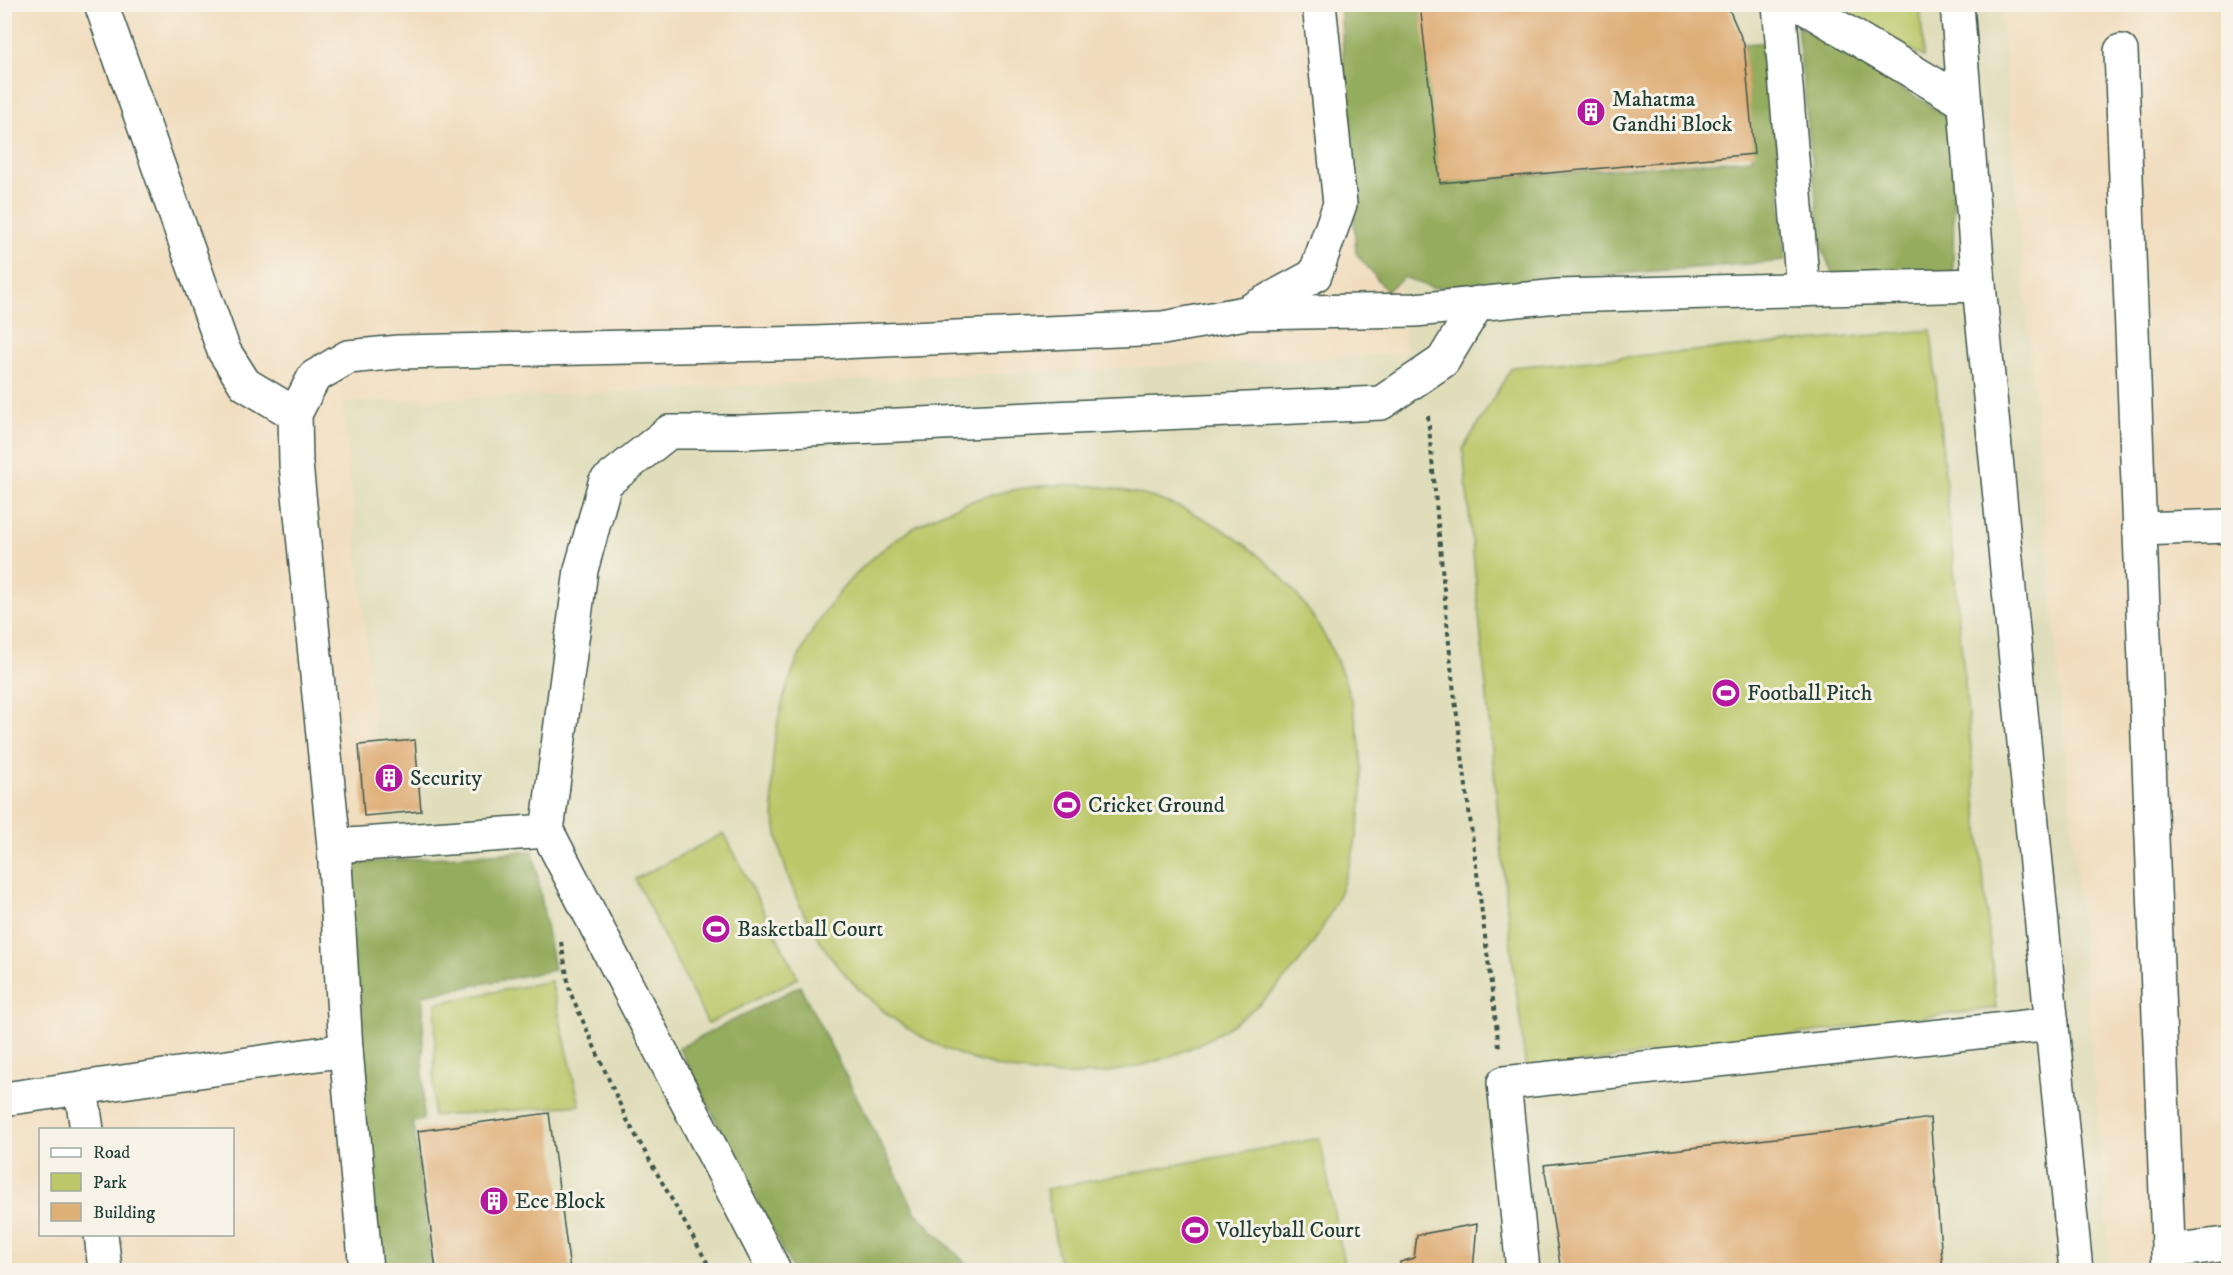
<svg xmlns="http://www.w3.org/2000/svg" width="2233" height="1275" font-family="'IM FELL DW Pica',serif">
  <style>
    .built { fill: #e0ddbb }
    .green { fill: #bbc769; stroke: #6d824e; stroke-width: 1.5 }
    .forest { fill: #94ac5d; stroke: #5a7448; stroke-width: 1.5 }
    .building { fill: #dfaf78 }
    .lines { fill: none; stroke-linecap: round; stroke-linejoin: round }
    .minor-casing { stroke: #3e5549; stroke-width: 36 }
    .path { stroke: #3e5549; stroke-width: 4; stroke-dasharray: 4.5 4.5; stroke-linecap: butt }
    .minor { stroke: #fff; stroke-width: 33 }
    .labels { text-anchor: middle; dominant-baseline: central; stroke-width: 6; stroke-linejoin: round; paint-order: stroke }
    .poi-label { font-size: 22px; fill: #1f3d34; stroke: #f7f3e8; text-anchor: start }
  </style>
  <rect width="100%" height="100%" fill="#f7f3e8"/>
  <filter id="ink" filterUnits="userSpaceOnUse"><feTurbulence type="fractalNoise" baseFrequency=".0167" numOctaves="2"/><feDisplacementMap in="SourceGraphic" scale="12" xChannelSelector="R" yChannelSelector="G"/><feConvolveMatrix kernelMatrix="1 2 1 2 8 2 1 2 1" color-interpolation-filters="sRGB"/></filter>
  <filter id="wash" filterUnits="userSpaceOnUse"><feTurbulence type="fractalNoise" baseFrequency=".008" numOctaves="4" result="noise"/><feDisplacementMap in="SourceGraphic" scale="24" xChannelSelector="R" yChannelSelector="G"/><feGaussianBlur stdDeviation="1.35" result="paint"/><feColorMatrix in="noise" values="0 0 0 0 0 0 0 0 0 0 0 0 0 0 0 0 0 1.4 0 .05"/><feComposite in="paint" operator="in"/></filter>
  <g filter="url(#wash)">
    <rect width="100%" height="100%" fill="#f1ddbe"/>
    <polygon class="built" points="1370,5 2000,5 2111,1270 427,1270 343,403 709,388 1407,354"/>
    <g class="green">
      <polygon points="1839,5 1920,5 1924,57 1846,14"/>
      <polygon points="1931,330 1996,1008 1526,1070 1510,938 1463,449 1512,367"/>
      <circle cx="1067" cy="780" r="295"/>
      <polygon points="724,833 798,978 708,1024 635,879"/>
      <polygon points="551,981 580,1105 433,1116 436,1003"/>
      <polygon points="1320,1138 1345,1270 1061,1270 1046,1189"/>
    </g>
    <g class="forest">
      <polygon points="1340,5 1422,5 1441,182 1752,159 1744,44 1770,42 1785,261 1432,288 1404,277 1387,291 1356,253"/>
      <polygon points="1797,26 1954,120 1953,275 1833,275 1821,245"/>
      <polygon points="533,851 554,970 423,995 423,1120 413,1122 432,1270 379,1270 342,864"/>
      <polygon points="800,986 916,1213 972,1270 793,1270 679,1048"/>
    </g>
    <g id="blocks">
      <g class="building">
        <polygon points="1420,4 1729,4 1729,9 1744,44 1754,154 1440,183"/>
        <polygon points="415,740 421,811 364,816 359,745"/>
        <polygon points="549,1113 570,1270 436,1270 418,1131"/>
        <polygon points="1930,1118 1943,1270 1561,1270 1544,1165 1863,1128"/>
        <polygon points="1477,1224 1473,1270 1400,1270 1400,1262 1414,1258 1417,1235"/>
      </g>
    </g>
  </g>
  <g filter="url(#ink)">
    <use href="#blocks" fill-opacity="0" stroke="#3e5549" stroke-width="1.5"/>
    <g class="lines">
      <g class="minor-casing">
        <g id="minor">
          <polyline points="101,4 224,351 245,384 295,414"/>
          <polyline points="1779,4 1803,290"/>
          <polyline points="1799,4 1964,102"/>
          <polyline points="1957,4 1979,285 2076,1270"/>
          <polyline points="2121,51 2169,1270"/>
          <polyline points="1249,311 1315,275 1340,204 1319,4"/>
          <polyline points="2139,529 2228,526"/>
          <polyline points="334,846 547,831"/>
          <polyline points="81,1088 87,1130"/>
          <polyline points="4,1099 346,1050"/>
          <polyline points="101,1234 105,1270"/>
          <polyline points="2168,1251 2228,1244"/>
          <polyline points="366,1270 346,1050 334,846 296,464 295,414 314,377 348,357 399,352 815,343 1163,328 1245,313 1415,310 1558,296 1979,285"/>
          <polyline points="774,1270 547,831 581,570 605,483 669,432 743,432 1381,403 1443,361 1478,303"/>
          <polyline points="1523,1270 1504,1083 2052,1024"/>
        </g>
      </g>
      <g class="path">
        <polyline points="1428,416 1452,676 1499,1047"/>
        <polyline points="561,942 570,992 626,1118 709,1266 708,1270"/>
      </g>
      <use href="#minor" class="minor"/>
    </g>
  </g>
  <defs>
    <g id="building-disc" transform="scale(1.5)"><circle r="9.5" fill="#b5179e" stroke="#f7f3e8"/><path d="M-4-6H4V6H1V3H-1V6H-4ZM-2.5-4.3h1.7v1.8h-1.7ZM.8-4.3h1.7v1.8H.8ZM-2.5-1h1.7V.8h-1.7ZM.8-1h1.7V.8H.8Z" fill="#fff"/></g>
    <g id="stadium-disc" transform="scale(1.5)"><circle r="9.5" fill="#b5179e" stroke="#f7f3e8"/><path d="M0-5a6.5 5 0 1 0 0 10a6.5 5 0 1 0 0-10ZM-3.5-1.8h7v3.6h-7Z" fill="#fff"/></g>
  </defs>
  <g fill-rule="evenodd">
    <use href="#building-disc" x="1591" y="112"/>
    <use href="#stadium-disc" x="1726" y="693"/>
    <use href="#building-disc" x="389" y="778"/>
    <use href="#stadium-disc" x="1067" y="805"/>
    <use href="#stadium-disc" x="716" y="929"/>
    <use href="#building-disc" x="494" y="1201"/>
    <use href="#stadium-disc" x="1195" y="1230"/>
  </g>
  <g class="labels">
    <g class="poi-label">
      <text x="1612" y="99">Mahatma<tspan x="1612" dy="25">Gandhi Block</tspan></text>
      <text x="1747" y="693">Football Pitch</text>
      <text x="410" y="778">Security</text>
      <text x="1088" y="805">Cricket Ground</text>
      <text x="737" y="929">Basketball Court</text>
      <text x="515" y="1201">Ece Block</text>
      <text x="1216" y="1230">Volleyball Court</text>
    </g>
  </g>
  <rect width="2233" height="1275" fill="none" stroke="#f7f3e8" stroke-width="24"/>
  <rect x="39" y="1128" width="195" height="108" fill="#f7f3e8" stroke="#a1aaa0" stroke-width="1.5"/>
  <rect x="51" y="1148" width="30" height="9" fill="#ffffff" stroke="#a1aaa0" stroke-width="1.5"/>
  <text x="93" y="1158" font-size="18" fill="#1f3d34">Road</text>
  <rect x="51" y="1173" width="30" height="18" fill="#bbc769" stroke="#a1aaa0" stroke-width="1.5"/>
  <text x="93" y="1188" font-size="18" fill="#1f3d34">Park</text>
  <rect x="51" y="1203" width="30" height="18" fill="#dfaf78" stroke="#a1aaa0" stroke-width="1.5"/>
  <text x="93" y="1218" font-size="18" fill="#1f3d34">Building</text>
</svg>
